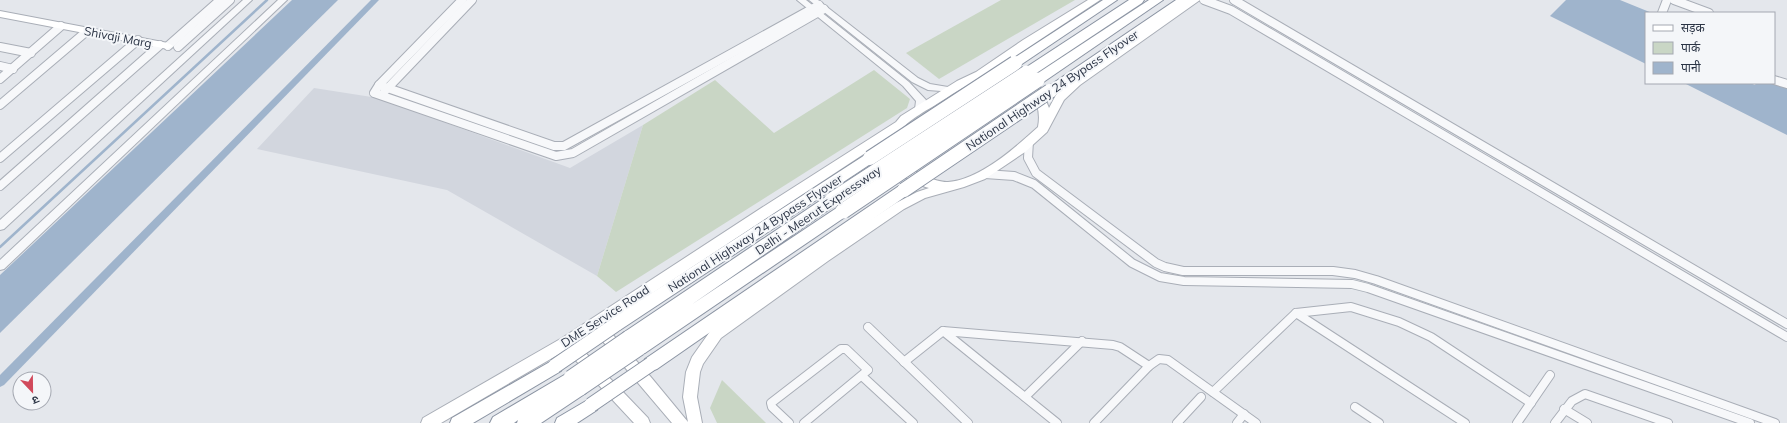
<svg xmlns="http://www.w3.org/2000/svg" width="1787" height="423" font-family="Mulish,'Noto Sans Devanagari',sans-serif">
  <style>
    .built { fill: #d2d6de }
    .green { fill: #c9d6c5 }
    .water { fill: #9fb4cc }
    .lines { fill: none; stroke-linecap: round; stroke-linejoin: round }
    .stream { stroke: #9fb4cc; stroke-width: 2.5 }
    .canal { fill: #9fb4cc; fill-rule: evenodd }
    .minor-casing { stroke: #a9aeb7; stroke-width: 10 }
    .tertiary-casing { stroke: #a9aeb7; stroke-width: 2 }
    .secondary-casing { stroke: #a9aeb7; stroke-width: 2 }
    .trunk-casing { stroke: #8b94a3; stroke-width: 2 }
    .motorway-casing { stroke: #8b94a3; stroke-width: 2 }
    .minor { stroke: #f7f8fa; stroke-width: 8 }
    .tertiary { fill: #f7f8fa; fill-rule: evenodd }
    .secondary { fill: #fff; fill-rule: evenodd }
    .trunk { fill: #fff; fill-rule: evenodd }
    .motorway { fill: #fff; fill-rule: evenodd }
    .trunk-bridge-casing { stroke: #8b94a3; stroke-width: 16; stroke-linecap: butt }
    .motorway-bridge-casing { stroke: #8b94a3; stroke-width: 17; stroke-linecap: butt }
    .trunk-bridge { stroke: #fff; stroke-width: 14 }
    .motorway-bridge { stroke: #fff; stroke-width: 15 }
    .labels { text-anchor: middle; dominant-baseline: central; stroke-width: 4; stroke-linejoin: round; paint-order: stroke }
    .street-label { font-size: 12px; fill: #2b3445; stroke: #f4f6f9 }
  </style>
  <rect width="100%" height="100%" fill="#e4e7ec"/>
  <polygon class="built" points="314,88 378,98 570,168 643,125 597,276 447,190 257,149"/>
  <g class="green">
    <polygon points="1001,0 1075,0 939,79 906,53"/>
    <polygon points="874,70 910,99 907,108 616,292 597,276 643,125 715,80 774,133"/>
    <polygon points="722,380 766,423 717,423 710,408"/>
  </g>
  <g class="water">
    <polygon points="292,0 338,0 0,333 0,275"/>
    <polygon points="1566,0 1620,0 1652,13 1646,13 1646,64 1550,16"/>
    <polygon points="1684,83 1750,83 1755,85 1756,83 1787,85 1787,135"/>
  </g>
  <g class="lines">
    <polyline class="stream" points="0,247 267,0"/>
    <polygon class="canal" points="371,0 379,0 4,385 0,387 0,375"/>
    <g class="minor-casing">
      <g id="minor">
        <polyline points="462,0 379,85 374,93 556,156 573,153 824,9"/>
        <polyline points="1204,0 1231,10 1787,337"/>
        <polyline points="1234,0 1787,324"/>
        <polyline points="1674,0 1709,13"/>
        <polyline points="1662,13 1667,0"/>
        <polyline points="168,46 220,0"/>
        <polyline points="0,47 31,53"/>
        <polyline points="178,47 230,0"/>
        <polyline points="0,66 13,69"/>
        <polyline points="0,79 61,26"/>
        <polyline points="1774,80 1787,84"/>
        <polyline points="379,85 554,146 564,146 819,5"/>
        <polyline points="384,92 472,0"/>
        <polyline points="0,105 87,31"/>
        <polyline points="1029,141 1028,158 1036,173 1156,263 1165,267 1183,271 1333,271 1355,274 1376,280 1775,423"/>
        <polyline points="0,158 138,40"/>
        <polyline points="985,174 1014,176 1034,184 1132,263 1160,277 1184,281 1352,284 1368,288 1750,423"/>
        <polyline points="0,186 160,45"/>
        <polyline points="1296,313 1465,423"/>
        <polyline points="868,327 968,423"/>
        <polyline points="943,331 1057,423"/>
        <polyline points="904,362 943,331 1113,345 1120,347 1149,366"/>
        <polyline points="862,376 913,423"/>
        <polyline points="1213,392 1296,313 1351,307 1399,322 1431,337 1531,403"/>
        <polyline points="1025,397 1082,341"/>
        <polyline points="1355,407 1379,423"/>
        <polyline points="1564,409 1587,423"/>
        <polyline points="789,423 772,407 771,403 841,349 846,349 868,370 804,423"/>
        <polyline points="1094,423 1149,366 1159,359 1168,360 1256,423"/>
        <polyline points="1177,423 1201,397"/>
        <polyline points="1237,423 1244,414"/>
        <polyline points="1517,423 1550,375"/>
        <polyline points="1555,423 1572,401 1585,394 1668,423"/>
      </g>
    </g>
    <g class="tertiary-casing">
      <g id="tertiary">
        <polygon points="243,0 252,0 4,229 0,230 0,220"/>
        <polygon points="278,0 287,0 4,269 0,270 0,260"/>
        <polygon points="797,0 806,0 909,82 926,100 923,111 917,111 915,109 916,101 903,86"/>
        <polygon points="809,0 818,0 918,78 930,84 954,88 955,90 954,92 928,90 912,82"/>
      </g>
    </g>
    <g class="secondary-casing">
      <g id="secondary">
        <path d="M1088 0H1100L994 70C1019 73 1040 83 1049 108L1056 95 1072 79 1188 0H1200L1080 85 1064 100 1047 132 1025 152 985 179 964 187 925 198 904 209 828 261 721 338 703 364 700 372 697 397 702 423H672L594 331 576 343 648 418 650 423H634L566 350 441 423H421L423 418 562 338 766 205 896 122 901 116 957 81 976 72 1023 40ZM991 77C1020 80 1044 95 1038 127 1015 148 979 180 948 182 938 183 910 171 904 164 898 158 894 144 897 136 903 122 928 110 940 102 956 92 972 80 991 77ZM885 140C884 148 888 163 895 170 900 176 921 186 929 188L917 192 896 203 820 253 711 330 692 357 686 372 683 397 688 422 650 376 604 325Z"/>
        <polygon points="0,11 168,43 173,46 168,49 0,17"/>
      </g>
    </g>
    <g class="trunk-casing">
      <g id="trunk">
        <polygon points="1103,0 1117,0 1019,66 1011,66 1009,63 1011,60"/>
        <polygon points="1176,0 1190,0 1054,94 1050,95 1046,94 1044,91 1046,88"/>
        <polygon points="870,153 875,155 877,158 875,161 620,330 615,331 610,330 607,325 610,320 865,155"/>
        <polygon points="904,185 909,186 911,190 909,194 657,369 651,371 645,369 643,364 645,359 899,186"/>
        <polygon points="555,359 561,361 563,366 561,371 473,423 450,423 452,418"/>
        <polygon points="591,398 597,400 599,405 597,410 577,423 555,423 557,418"/>
      </g>
    </g>
    <g class="motorway-casing">
      <g id="motorway">
        <polygon points="1129,0 1144,0 1142,3 1032,76 1027,77 1022,76 1020,73 1022,70"/>
        <polygon points="1149,0 1163,0 1042,83 1037,85 1032,83 1030,80 1032,77"/>
        <polygon points="832,194 837,196 839,200 837,204 691,305 838,207 843,205 848,207 850,211 848,215 645,353 639,355 633,353 631,348 633,344 629,345 623,343 621,338 623,333 827,196"/>
        <polygon points="571,371 577,373 580,378 578,381 586,383 589,388 586,393 541,423 517,423 518,420 514,423 490,423 493,417"/>
      </g>
    </g>
    <use href="#minor" class="minor"/>
    <use href="#tertiary" class="tertiary"/>
    <use href="#secondary" class="secondary"/>
    <use href="#trunk" class="trunk"/>
    <use href="#motorway" class="motorway"/>
    <g class="trunk-bridge-casing">
      <g id="trunk-bridge">
        <polyline points="870,158 1015,63"/>
        <polyline points="904,190 1050,91"/>
        <polyline points="555,366 615,325"/>
        <polyline points="591,405 651,364"/>
      </g>
    </g>
    <g class="motorway-bridge-casing">
      <g id="motorway-bridge">
        <polyline points="832,200 1027,73"/>
        <polyline points="843,211 1037,80"/>
        <polyline points="571,378 629,338"/>
        <polyline points="580,388 639,348"/>
      </g>
    </g>
    <use href="#trunk-bridge" class="trunk-bridge"/>
    <use href="#motorway-bridge" class="motorway-bridge"/>
  </g>
  <g class="labels">
    <g class="street-label">
      <text transform="translate(118 37) rotate(11)">Shivaji Marg</text>
      <text transform="translate(1052 90) rotate(-34)">National Highway 24 Bypass Flyover</text>
      <text transform="translate(818 210) rotate(-34)">Delhi - Meerut Expressway</text>
      <text transform="translate(755 233) rotate(-33)">National Highway 24 Bypass Flyover</text>
      <text transform="translate(605 316) rotate(-33)">DME Service Road</text>
    </g>
  </g>
  <rect x="1645" y="12" width="130" height="72" fill="#f4f6f9" stroke="#a4a8b1"/>
  <rect x="1653" y="25" width="20" height="6" fill="#ffffff" stroke="#a4a8b1"/>
  <text x="1681" y="32" font-size="12" fill="#2b3445">सड़क</text>
  <rect x="1653" y="42" width="20" height="12" fill="#c9d6c5" stroke="#a4a8b1"/>
  <text x="1681" y="52" font-size="12" fill="#2b3445">पार्क</text>
  <rect x="1653" y="62" width="20" height="12" fill="#9fb4cc" stroke="#a4a8b1"/>
  <text x="1681" y="72" font-size="12" fill="#2b3445">पानी</text>
  <g transform="translate(32 391) rotate(158)"><circle r="19" fill="#f4f6f9" stroke="#a4a8b1"/>
  <path d="M0-3L7 15L0 10L-7 15Z" fill="#d1495b"/>
  <text y="-6" font-size="11" font-weight="bold" text-anchor="middle" fill="#2b3445">उ</text>
  </g>
</svg>
